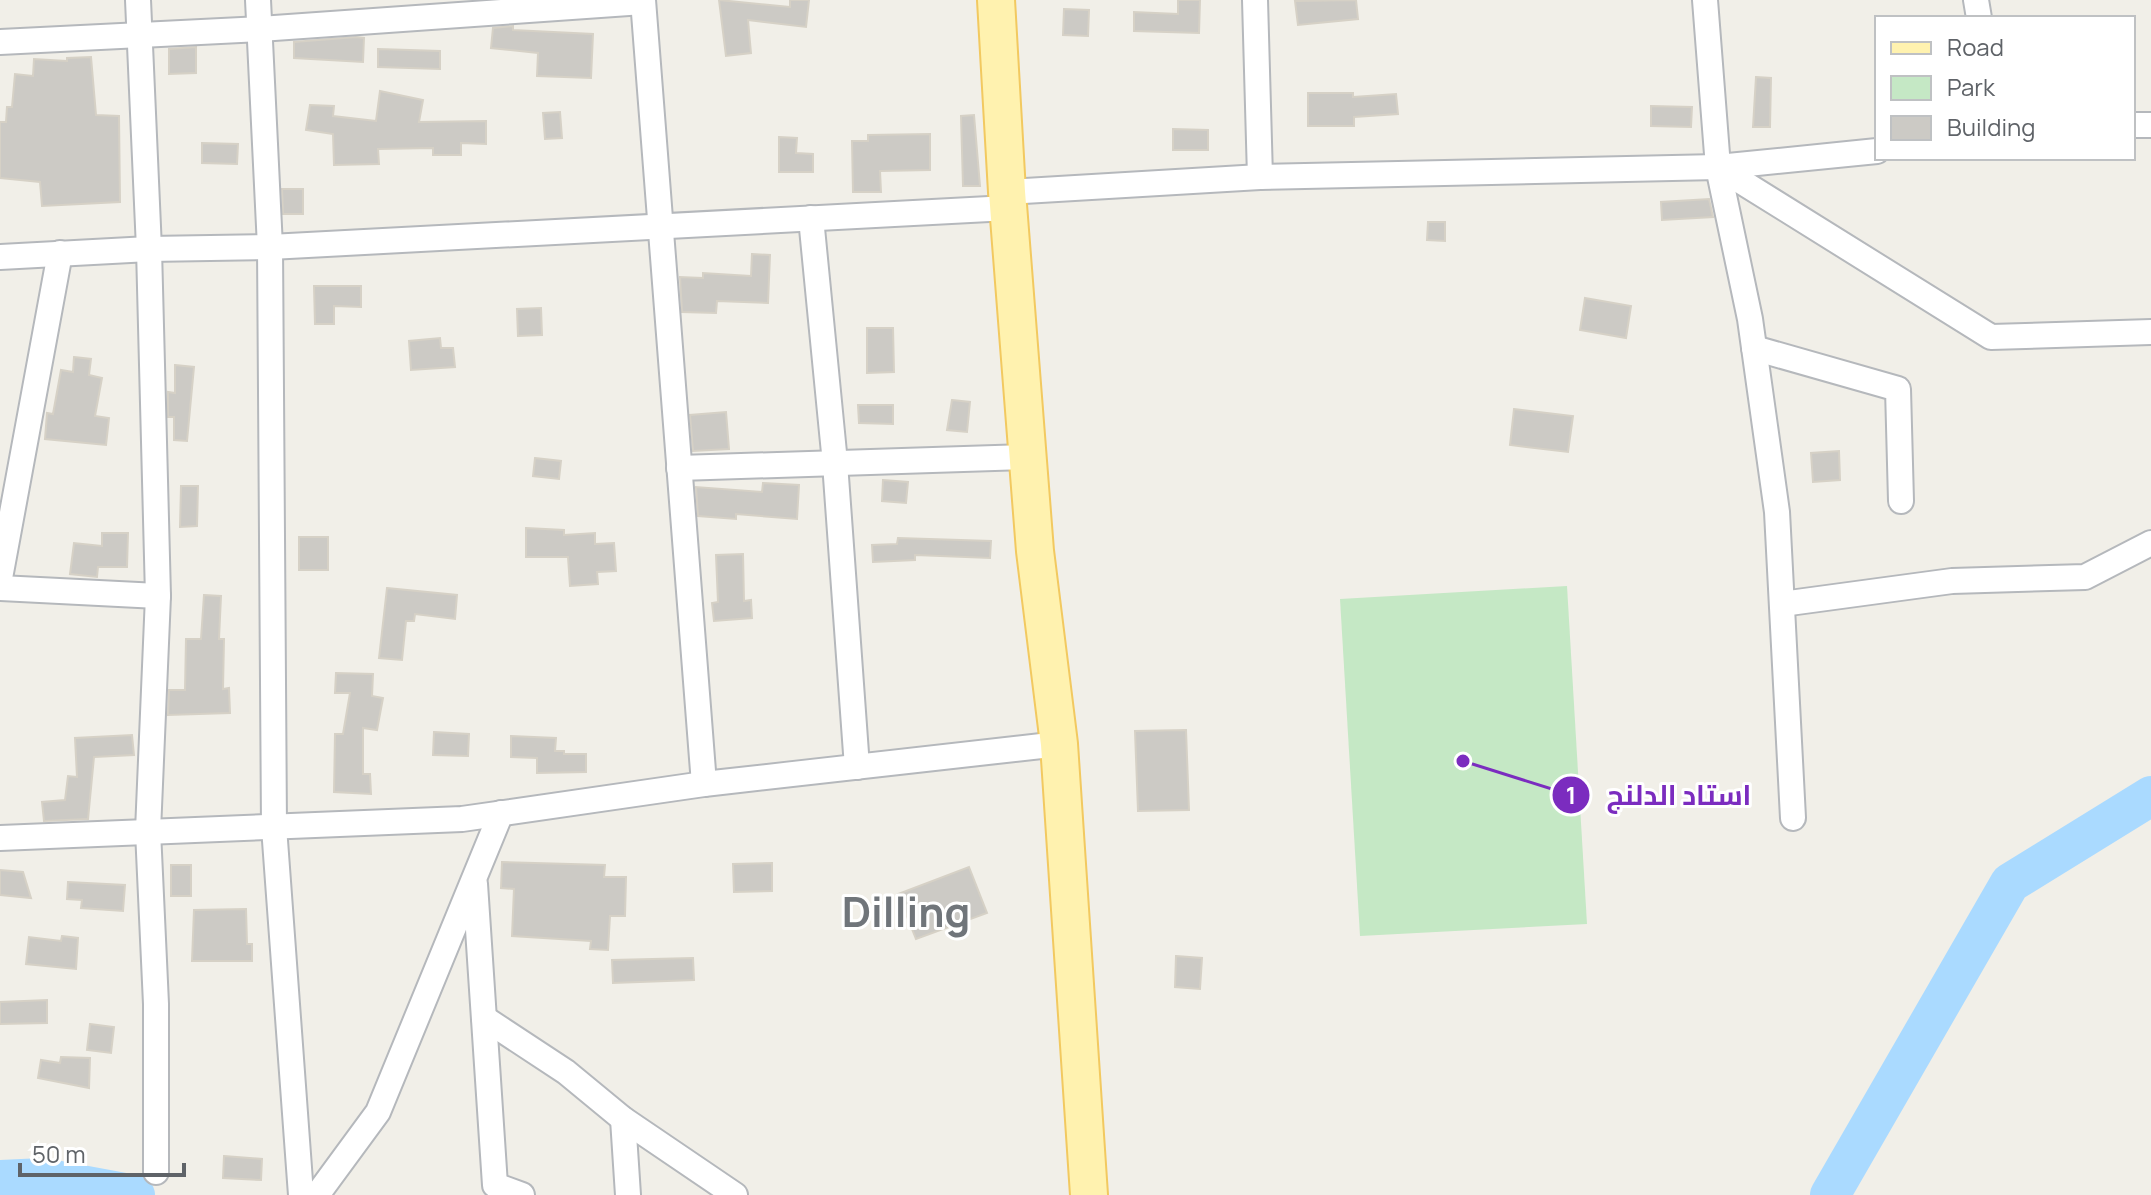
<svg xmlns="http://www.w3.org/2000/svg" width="2151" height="1195" font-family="Manrope,Cairo,sans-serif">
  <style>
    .green { fill: #c5e8c5 }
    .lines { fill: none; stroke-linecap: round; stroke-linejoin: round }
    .river { stroke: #aadaff; stroke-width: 40 }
    .building { fill: #cccac5; stroke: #d6d1c6; stroke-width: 2 }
    .minor-casing { stroke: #b5b8bc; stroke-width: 28 }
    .primary-casing { stroke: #f2c960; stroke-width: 40 }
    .minor { stroke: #fff; stroke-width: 24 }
    .primary { stroke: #fff2af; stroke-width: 36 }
    .labels { text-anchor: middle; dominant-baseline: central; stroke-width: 6; stroke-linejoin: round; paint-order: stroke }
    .town-label { font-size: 42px; font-weight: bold; fill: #70757a; stroke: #fff }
    .leader { fill: none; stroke: #7b2cbf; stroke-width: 3 }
    .callout-dot { fill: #7b2cbf; stroke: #fff; stroke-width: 3 }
    .mark-label { font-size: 24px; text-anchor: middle; font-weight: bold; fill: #fff }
    .callout-label { font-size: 28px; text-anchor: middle; font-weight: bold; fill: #7b2cbf; stroke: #fff; stroke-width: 6; stroke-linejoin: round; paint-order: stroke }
  </style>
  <rect width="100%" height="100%" fill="#f1efe8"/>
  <polygon class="green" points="1567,586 1587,924 1360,936 1340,599"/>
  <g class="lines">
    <g class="river">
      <polyline points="0,1180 43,1178 135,1195"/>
      <polyline points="1830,1195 2010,883 2151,796"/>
    </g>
  </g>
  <g class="building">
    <polygon points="719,0 790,7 790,0 809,0 806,27 748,20 751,53 726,56"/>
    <polygon points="1178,0 1200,0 1199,33 1134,31 1134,12 1178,14"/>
    <polygon points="1356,0 1358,19 1298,25 1295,1"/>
    <polygon points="1064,9 1089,10 1088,36 1063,35"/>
    <polygon points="513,26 513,30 593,34 591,78 537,76 538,53 491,48 493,28"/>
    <polygon points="356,37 364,38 363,62 294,58 294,42"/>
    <polygon points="196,47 196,73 169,74 169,49"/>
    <polygon points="378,49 440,51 440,69 378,67"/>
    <polygon points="91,57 96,115 119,116 120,202 42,206 40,182 0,178 0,122 6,122 7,107 12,107 15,74 33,76 34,59 67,61 67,58"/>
    <polygon points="1756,77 1771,78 1770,127 1753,127"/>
    <polygon points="380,91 423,100 419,122 486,121 486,144 461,143 461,155 433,155 433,148 378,149 379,164 334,165 333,134 306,130 310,105 334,106 333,116 376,121"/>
    <polygon points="1308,93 1353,93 1353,97 1396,94 1398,114 1354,117 1354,126 1308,126"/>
    <polygon points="1651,106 1692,107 1691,127 1651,126"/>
    <polygon points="560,112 562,138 545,139 543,113"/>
    <polygon points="974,115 980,186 963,186 961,116"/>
    <polygon points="1173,129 1208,130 1208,150 1173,150"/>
    <polygon points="930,134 930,170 880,171 881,192 853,192 852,141 868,141 868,135"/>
    <polygon points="779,137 797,138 796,153 813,154 813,172 779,172"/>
    <polygon points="202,143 238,144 237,164 202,163"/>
    <polygon points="282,189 303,189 303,214 283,214"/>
    <polygon points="1709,199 1713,217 1662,220 1661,202"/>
    <polygon points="1428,222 1445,222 1445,241 1427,240"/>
    <polygon points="752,254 770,255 768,303 717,301 716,313 682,312 680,277 703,278 703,273 751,276"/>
    <polygon points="314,286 361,286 361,307 334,306 334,324 315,324"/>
    <polygon points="1585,298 1631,306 1626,338 1580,330"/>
    <polygon points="541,308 542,335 518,336 517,309"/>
    <polygon points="867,328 893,328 894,372 867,373"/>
    <polygon points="440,338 441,348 453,348 455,367 411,370 409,341"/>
    <polygon points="74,357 91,359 89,375 102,378 95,416 109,418 106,445 45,439 47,413 53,414 61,370 73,372"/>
    <polygon points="175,365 194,367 187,441 174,440 174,417 168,417 168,392 175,393"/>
    <polygon points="952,400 970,402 967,432 947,430"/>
    <polygon points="858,405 893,405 893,424 859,423"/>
    <polygon points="1514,409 1573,416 1568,452 1510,445"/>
    <polygon points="726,412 729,449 693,451 690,415"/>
    <polygon points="1839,451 1840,480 1813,482 1811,453"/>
    <polygon points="535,458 561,461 559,479 533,476"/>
    <polygon points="883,480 908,482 906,503 882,501"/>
    <polygon points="763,483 799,485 797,519 736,514 736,519 698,516 696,487 762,492"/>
    <polygon points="181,486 198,486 197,526 180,527"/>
    <polygon points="526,528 564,530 564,535 595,533 595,544 614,543 616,571 597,572 598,584 570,586 568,557 526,557"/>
    <polygon points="102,533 128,533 127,567 98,567 97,577 70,574 74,543 102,546"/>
    <rect x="299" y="537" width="29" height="33"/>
    <polygon points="898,538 991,541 990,558 915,555 915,560 873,562 872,545 897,544"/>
    <polygon points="743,554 744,601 751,600 752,618 714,621 712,603 718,602 716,555"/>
    <polygon points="387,588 457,595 455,619 415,614 414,621 406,621 402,660 379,658"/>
    <polygon points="204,595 221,596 219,639 224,639 223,689 229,688 230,713 168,715 169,690 185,690 186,639 201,639"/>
    <polygon points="336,673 373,674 372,696 383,698 377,730 363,728 363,774 370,774 371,794 334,792 335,734 343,734 350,693 335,693"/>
    <polygon points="1186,730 1189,810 1138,811 1135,731"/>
    <polygon points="434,732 469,734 468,756 433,755"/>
    <polygon points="132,735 134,755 94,757 88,819 44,821 42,802 65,800 68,776 77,777 75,738"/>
    <polygon points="511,736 556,738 555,751 564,751 564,754 586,754 586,772 537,773 537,758 511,757"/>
    <polygon points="502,862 605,865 604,877 626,877 625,916 610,916 608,950 590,949 591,941 512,936 514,889 501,888"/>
    <polygon points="772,863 772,891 734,892 733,864"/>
    <rect x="171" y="865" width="20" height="31"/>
    <polygon points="969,867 987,913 916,939 898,894"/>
    <polygon points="0,870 23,872 31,898 0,895"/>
    <polygon points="68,882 125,885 123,911 81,908 82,900 67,899"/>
    <polygon points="246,909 247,944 252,944 252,961 192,961 194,910"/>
    <polygon points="62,936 78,938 76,969 26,964 29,937 61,941"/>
    <polygon points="1176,956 1202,958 1200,989 1175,987"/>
    <polygon points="693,958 694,980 613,983 612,960"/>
    <polygon points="47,1000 47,1023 0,1024 0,1002"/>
    <polygon points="90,1024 114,1027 111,1053 87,1050"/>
    <polygon points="61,1057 90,1058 89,1088 38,1078 41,1060 60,1063"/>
    <polygon points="224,1156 262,1159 261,1180 223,1178"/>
  </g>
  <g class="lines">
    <g class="minor-casing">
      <g id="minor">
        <polyline points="138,0 149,249 158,596 148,831 156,1004 156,1172"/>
        <polyline points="258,0 270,247 274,827 301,1195"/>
        <polyline points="643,0 704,784"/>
        <polyline points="1255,0 1260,177"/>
        <polyline points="1705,0 1718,167 1750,319 1777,512 1793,818"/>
        <polyline points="1976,0 1979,18"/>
        <polyline points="0,42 260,29 643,2"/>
        <polyline points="2133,125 2151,125"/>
        <polyline points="1718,167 1991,337 2151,332"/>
        <polyline points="1007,192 1260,177 1718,167 1877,151"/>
        <polyline points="811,218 835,463 857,767"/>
        <polyline points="0,257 149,249 270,247 1008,208"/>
        <polyline points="1754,348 1898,389 1901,501"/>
        <polyline points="679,468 1028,457"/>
        <polyline points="0,578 60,253"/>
        <polyline points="0,588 158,596"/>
        <polyline points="1782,604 1952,581 2085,577 2151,543"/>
        <polyline points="0,838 462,819 704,784 1059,744"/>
        <polyline points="475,884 495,1185 522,1195"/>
        <polyline points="484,1018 566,1072 623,1119 735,1195"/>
        <polyline points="623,1119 628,1195"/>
        <polyline points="317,1195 378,1112 501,813"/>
      </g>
    </g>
    <g class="primary-casing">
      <polyline id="primary" points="996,0 1007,192 1035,551 1059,744 1089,1195"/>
    </g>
    <use href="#minor" class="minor"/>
    <use href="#primary" class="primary"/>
  </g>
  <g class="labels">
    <g class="town-label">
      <text x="906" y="911">Dilling</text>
    </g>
  </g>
  <path class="leader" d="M1463 761L1571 795"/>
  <g class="callout-dot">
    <circle cx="1463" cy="761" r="8"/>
    <circle cx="1571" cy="795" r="20"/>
  </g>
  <g class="mark-label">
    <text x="1571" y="804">1</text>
  </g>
  <g class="callout-label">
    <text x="1679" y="805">استاد الدلنج</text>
  </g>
  <rect x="1875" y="16" width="260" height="144" fill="#ffffff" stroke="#bfc1c3" stroke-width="2"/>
  <rect x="1891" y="42" width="40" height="12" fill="#fff2af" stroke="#bfc1c3" stroke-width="2"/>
  <text x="1947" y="56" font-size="24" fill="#5f6368">Road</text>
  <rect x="1891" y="76" width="40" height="24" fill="#c5e8c5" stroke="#bfc1c3" stroke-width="2"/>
  <text x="1947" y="96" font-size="24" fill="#5f6368">Park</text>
  <rect x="1891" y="116" width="40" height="24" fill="#cccac5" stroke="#bfc1c3" stroke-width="2"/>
  <text x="1947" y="136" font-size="24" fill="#5f6368">Building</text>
  <path d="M20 1163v12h164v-12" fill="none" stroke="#5f6368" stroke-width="4"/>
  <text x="32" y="1163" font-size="24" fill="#5f6368" stroke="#ffffff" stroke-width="6" paint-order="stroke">50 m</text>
</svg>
